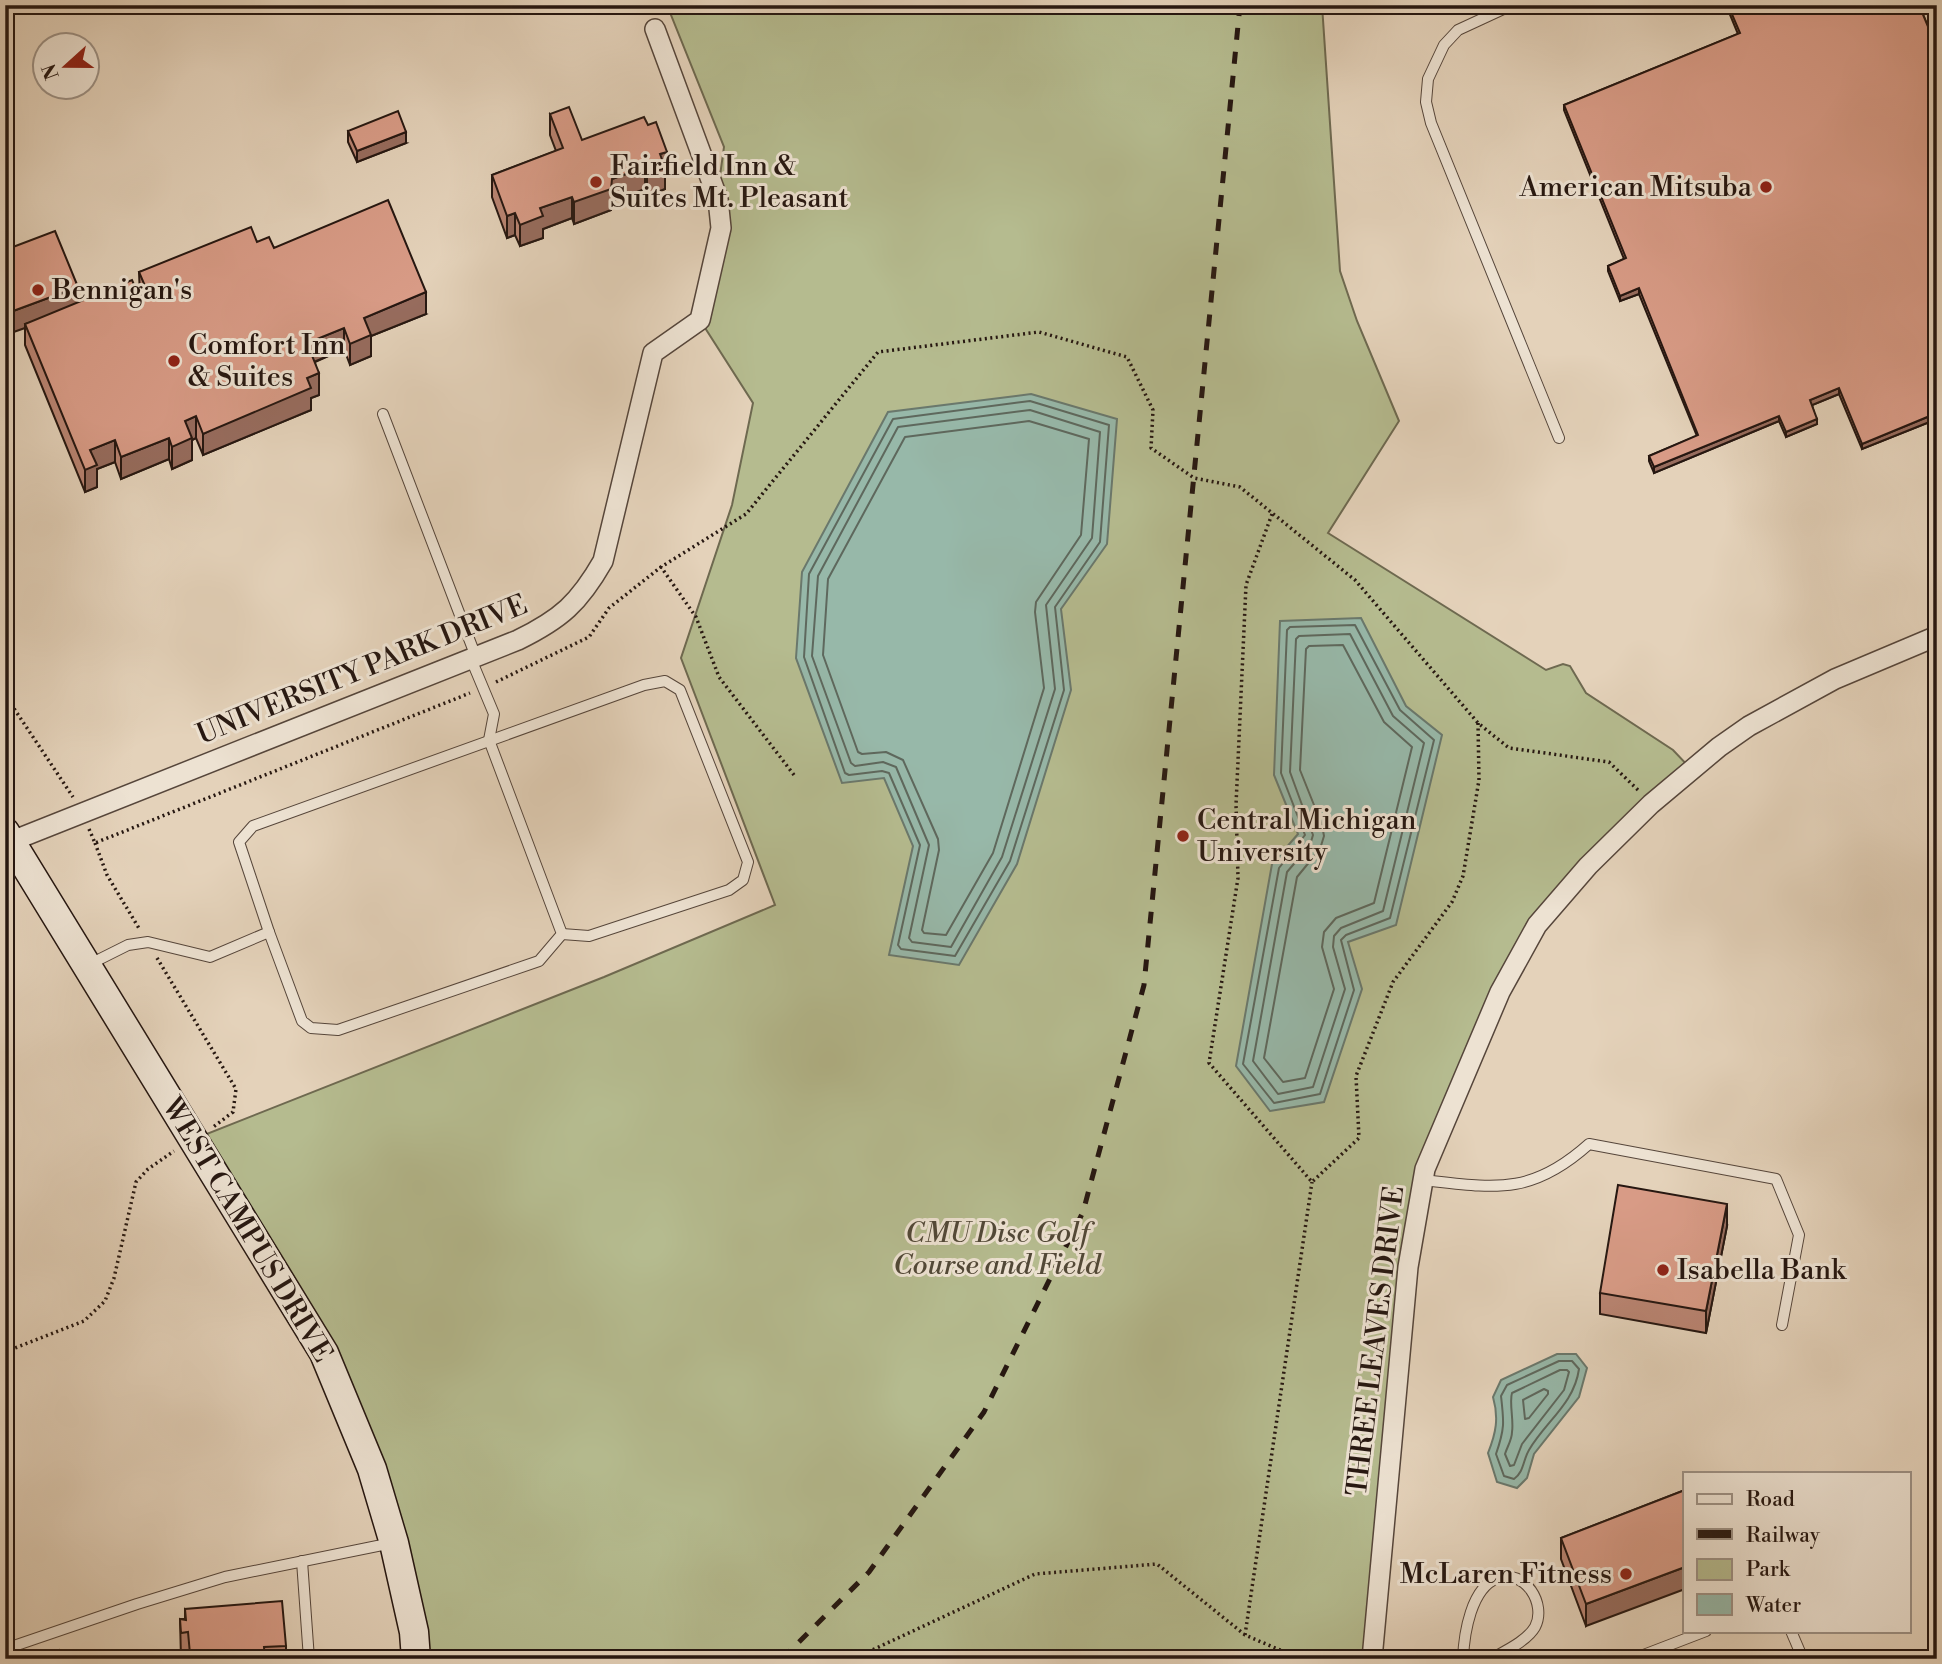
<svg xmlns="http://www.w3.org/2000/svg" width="1942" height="1664" font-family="'Libre Bodoni',serif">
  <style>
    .green { fill: #b5bb8f; stroke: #6e6950; stroke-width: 2 }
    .water { fill: #97b8a9; stroke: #6a786c; stroke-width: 2 }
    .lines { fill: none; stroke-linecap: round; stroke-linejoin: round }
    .shore { stroke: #5e685d; stroke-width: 2 }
    .lane-casing { stroke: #56463b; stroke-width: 12 }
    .street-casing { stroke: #56463b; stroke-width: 22 }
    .secondary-casing { stroke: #261711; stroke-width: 31 }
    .path { stroke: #261711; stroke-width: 3.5; stroke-dasharray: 2 3.5; stroke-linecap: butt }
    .lane { stroke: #ede2d2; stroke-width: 10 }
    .street { stroke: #ede2d2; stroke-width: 19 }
    .secondary { stroke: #ede2d2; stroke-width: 28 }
    .rail { stroke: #261711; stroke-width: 5; stroke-dasharray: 12 12; stroke-linecap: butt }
    .wall { fill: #ba8573; stroke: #261711; stroke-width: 2 }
    .shaded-wall { fill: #976c5e; stroke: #261711; stroke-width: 2 }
    .building { fill: #d89b86; stroke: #261711; stroke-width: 2 }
    .poi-dot { fill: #8f2418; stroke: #ede2d2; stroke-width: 2.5 }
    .labels { text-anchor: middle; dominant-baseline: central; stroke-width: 6; stroke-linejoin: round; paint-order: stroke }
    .poi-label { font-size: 28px; fill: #261711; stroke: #ede2d2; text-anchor: start }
    .street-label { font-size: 28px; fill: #261711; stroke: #ede2d2 }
    .park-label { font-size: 28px; font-style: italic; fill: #514837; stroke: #ede2d2 }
  </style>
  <rect width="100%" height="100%" fill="#e4d2ba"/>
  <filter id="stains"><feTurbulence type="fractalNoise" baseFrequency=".00286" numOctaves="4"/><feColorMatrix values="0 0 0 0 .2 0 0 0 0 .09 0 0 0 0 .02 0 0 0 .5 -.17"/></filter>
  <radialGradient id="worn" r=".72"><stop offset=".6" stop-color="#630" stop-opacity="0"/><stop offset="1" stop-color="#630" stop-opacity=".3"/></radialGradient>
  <polygon class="green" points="667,5 1322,5 1340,271 1357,321 1399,421 1328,533 1546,670 1563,664 1570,666 1586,693 1673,750 1691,769 1537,925 1425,1169 1372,1659 408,1659 394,1543 331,1371 194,1139 604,977 775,905 681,658 732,505 753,403 700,320 724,147"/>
  <g class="water">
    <polygon points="1031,394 1117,419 1107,544 1061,609 1071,690 1017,864 959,965 889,955 913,846 884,778 842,783 796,658 802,572 888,412"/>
    <polygon points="1361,618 1406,706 1442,735 1396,925 1348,942 1362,989 1324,1102 1270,1111 1236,1066 1272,864 1298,834 1274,775 1280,621"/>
    <path d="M1557 1354H1576L1587 1368 1579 1397 1534 1454 1527 1478 1517 1488 1497 1482 1488 1453C1496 1433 1499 1418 1493 1397L1501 1380Z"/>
  </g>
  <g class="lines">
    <g class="shore">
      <polygon points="1030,401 1109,425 1100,542 1055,607 1064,690 1010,861 955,956 901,949 898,945 920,845 889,773 882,771 849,775 845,773 804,657 809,574 893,419"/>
      <polygon points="1030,410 1100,432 1092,538 1046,605 1055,689 1002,857 951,947 912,942 909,938 929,845 896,767 883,762 855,766 851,763 812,656 818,576 898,427"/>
      <polygon points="1029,421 1089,439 1081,535 1036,602 1035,612 1044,688 993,853 946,935 924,933 922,930 939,850 938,839 903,760 886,752 862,754 858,752 823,655 828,579 905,437"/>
      <polygon points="1355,625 1400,710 1434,740 1390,918 1346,935 1341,940 1354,990 1320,1094 1274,1103 1243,1064 1279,868 1305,835 1281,773 1287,630 1290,627"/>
      <polygon points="1350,634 1393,716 1424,743 1383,911 1341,928 1334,936 1333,947 1345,989 1313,1087 1278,1094 1253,1061 1287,872 1310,845 1313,835 1290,772 1296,639 1299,636"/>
      <polygon points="1343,645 1384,722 1412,747 1374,903 1336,918 1324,932 1322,947 1334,989 1305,1078 1283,1082 1264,1058 1297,877 1320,849 1324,836 1322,825 1300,770 1306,649 1309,646"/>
      <path d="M1559 1361H1572L1579 1369C1574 1404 1546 1421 1529 1450 1523 1460 1524 1472 1514 1479L1504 1476 1496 1454C1505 1428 1504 1422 1501 1396L1507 1385Z"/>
      <path d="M1560 1370H1567L1569 1372 1564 1390 1522 1444 1514 1465 1510 1466 1505 1454C1507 1447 1512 1440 1512 1432 1514 1421 1509 1402 1512 1393Z"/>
      <polygon points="1544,1389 1548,1391 1548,1394 1529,1418 1525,1419 1523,1400"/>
    </g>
    <g class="lane-casing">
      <g id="lane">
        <polyline points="1512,5 1458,30 1444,45 1428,79 1426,102 1431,123 1559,438"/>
        <polyline points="383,414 476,657"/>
        <polyline points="269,932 239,842 253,826 644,685 665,681 680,690 748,862 743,880 729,890 589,936 562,934"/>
        <polyline points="88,965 128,945 148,942 210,957 269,932 302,1021 311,1028 338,1030 539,961 562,934 489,740 494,714 471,659"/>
        <path d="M1423 1180C1495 1188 1531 1196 1589 1144L1776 1179 1799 1235 1782 1325"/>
        <polyline points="302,1561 309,1659"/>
        <polyline points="1791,1631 1803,1659"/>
        <polyline points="5,1649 137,1604 225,1577 392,1543"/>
        <path d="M1463 1659C1464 1634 1471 1587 1498 1578 1525 1569 1547 1604 1535 1627 1527 1641 1505 1651 1491 1659"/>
        <polyline points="1633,1659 1706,1631"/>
      </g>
    </g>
    <g class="street-casing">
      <g id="street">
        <path d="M12 841 518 640C561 619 579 603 603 561L653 353 700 320 721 228 718 199 655 29"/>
        <polyline points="1372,1659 1408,1267 1425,1169 1500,992 1537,925 1588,866 1651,804 1719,747 1749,726 1835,679 1937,636"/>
      </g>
    </g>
    <g class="secondary-casing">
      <polyline id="secondary" points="5,832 324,1353 372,1469 394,1543 414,1632 416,1659"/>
    </g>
    <g class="path">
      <polyline points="1272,514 1246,585 1236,805 1238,878 1209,1063 1312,1182 1359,1138 1356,1076 1393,982 1452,902 1463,876 1479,780 1478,723"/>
      <polyline points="496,682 589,637 609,608 661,567"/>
      <polyline points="5,695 73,797"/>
      <polyline points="794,775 719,677 696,617 661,567 746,514 878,352 1039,332 1127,357 1153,410 1151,448 1194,478 1240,487 1355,580 1478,723 1509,748 1609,762 1638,790"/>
      <polyline points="89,829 95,843 470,693"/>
      <polyline points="95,843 107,875 140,930"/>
      <polyline points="157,958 236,1089 233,1112 212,1128"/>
      <polyline points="5,1352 84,1321 105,1301 114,1278 136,1182 148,1169 174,1151"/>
      <polyline points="1245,1635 1312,1182"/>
      <polyline points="853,1659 1035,1574 1157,1564 1245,1635 1301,1659"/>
    </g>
    <use href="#lane" class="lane"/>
    <use href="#street" class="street"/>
    <use href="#secondary" class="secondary"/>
    <polyline class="rail" points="782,1659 869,1572 984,1412 1083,1212 1144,985 1240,5"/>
  </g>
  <g class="wall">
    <polygon points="1726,5 1919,5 1937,48 1937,419 1862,449 1839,394 1812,405 1817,424 1786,437 1779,421 1654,473 1649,461 1649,456 1697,436 1639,294 1620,301 1608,271 1608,266 1624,259 1564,110 1564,105 1738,34"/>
    <polygon points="550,114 582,140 667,173 665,174 665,189 647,196 645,189 612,201 611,210 574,224 572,218 543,229 543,238 520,246 515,235 507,238 492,197 492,175 556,151 550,135"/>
    <polygon points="348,131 406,143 357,162 348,142"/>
    <polygon points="257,242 274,248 426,314 371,336 371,356 350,365 344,349 315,362 319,395 311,398 311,410 203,455 196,438 192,440 192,460 172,469 169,459 121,479 115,462 97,469 97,487 85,492 25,345 25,328 5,250 78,302 139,296 140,296 139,272"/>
    <polygon points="1727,1226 1706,1333 1600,1314 1600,1293"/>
    <polygon points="1685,1490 1586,1626 1561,1559 1561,1538"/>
    <polygon points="185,1609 286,1646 286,1659 181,1659 180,1619 185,1619"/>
  </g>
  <g class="shaded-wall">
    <polygon points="406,132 406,143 357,162 357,151"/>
    <polygon points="667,152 667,173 665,174 665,189 647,196 647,174 660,154"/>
    <polygon points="645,167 645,189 612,201 611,210 574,224 574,202 612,179"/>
    <polygon points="572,197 572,218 543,229 543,238 520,246 520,225 540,208"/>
    <polygon points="515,213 515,235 507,238 507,216"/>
    <polygon points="78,287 78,309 25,324 25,328 5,335 5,314"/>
    <polygon points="1639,288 1639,294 1620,301 1620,296"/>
    <polygon points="426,292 426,314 371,336 371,356 350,365 350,344 364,318"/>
    <polygon points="344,328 344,349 307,365 307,343"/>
    <polygon points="319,373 319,395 311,398 311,410 203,455 203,434 307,378"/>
    <polygon points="1839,388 1839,394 1810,406 1810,400"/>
    <polygon points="1937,413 1937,419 1862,449 1862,444"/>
    <polygon points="196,416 196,438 192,440 192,460 172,469 172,447 185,421"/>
    <polygon points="1779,416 1779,421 1654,473 1654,467"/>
    <polygon points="1817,419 1817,424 1786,437 1786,432"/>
    <polygon points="169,438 169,459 121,479 121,457"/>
    <polygon points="115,440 115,462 97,469 97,487 85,492 85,470 90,450"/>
    <polygon points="1727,1204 1727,1226 1706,1333 1706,1311"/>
    <polygon points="1685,1567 1685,1589 1586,1626 1586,1604"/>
  </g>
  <g class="building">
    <polygon points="1728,5 1919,5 1937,48 1937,413 1862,444 1839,388 1810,400 1817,419 1786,432 1779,416 1654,467 1649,456 1698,435 1639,288 1620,296 1608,266 1626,258 1564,105 1740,33"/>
    <polygon points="569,107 582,140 644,117 648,125 656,122 667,152 660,154 665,168 647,174 645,167 612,179 611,189 574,202 572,197 540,208 543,216 520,225 515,213 507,216 492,175 563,148 550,114"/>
    <polygon points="398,111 406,132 357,151 348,131"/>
    <polygon points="388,200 426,292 364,318 371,335 350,344 344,328 307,343 319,373 307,378 311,388 203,434 196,416 185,421 192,438 172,447 169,438 121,457 115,440 90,450 97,465 85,470 25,324 132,280 139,296 148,293 139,272 251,227 257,242 269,237 274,248"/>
    <polygon points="55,231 78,287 5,314 5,250"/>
    <polygon points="1618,1185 1727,1204 1706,1311 1600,1293"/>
    <polygon points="1685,1490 1685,1567 1586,1604 1561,1538"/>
    <polygon points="282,1601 286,1646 264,1647 265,1659 212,1659 211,1653 190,1654 188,1632 181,1633 180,1619 186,1620 185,1609"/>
    <polygon points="59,1650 62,1659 36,1659"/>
  </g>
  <g class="poi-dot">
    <circle cx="596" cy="182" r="7"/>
    <circle cx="1766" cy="187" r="7"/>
    <circle cx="38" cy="290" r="7"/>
    <circle cx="174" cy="361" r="7"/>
    <circle cx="1183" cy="836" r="7"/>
    <circle cx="1663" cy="1270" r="7"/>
    <circle cx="1626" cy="1574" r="7"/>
  </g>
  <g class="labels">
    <g class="poi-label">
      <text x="610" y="166">Fairfield Inn &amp;<tspan x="610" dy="32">Suites Mt. Pleasant</tspan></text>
      <text x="1752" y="187" text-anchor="end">American Mitsuba</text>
      <text x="52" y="290">Bennigan's</text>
      <text x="188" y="345">Comfort Inn<tspan x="188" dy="32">&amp; Suites</tspan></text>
      <text x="1197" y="820">Central Michigan<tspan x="1197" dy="32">University</tspan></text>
      <text x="1677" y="1270">Isabella Bank</text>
      <text x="1612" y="1574" text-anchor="end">McLaren Fitness</text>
    </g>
    <g class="street-label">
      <text transform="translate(362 670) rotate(-22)">UNIVERSITY PARK DRIVE</text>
      <text transform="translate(247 1230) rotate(59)">WEST CAMPUS DRIVE</text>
      <text transform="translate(1376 1341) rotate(-83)">THREE LEAVES DRIVE</text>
    </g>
    <g class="park-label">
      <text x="997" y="1233">CMU Disc Golf<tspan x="997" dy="32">Course and Field</tspan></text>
    </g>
  </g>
  <rect width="1942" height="1664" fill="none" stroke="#e4d2ba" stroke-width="28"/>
  <rect x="7" y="7" width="1928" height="1650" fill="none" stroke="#261711" stroke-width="3.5"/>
  <rect x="14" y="14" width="1914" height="1636" fill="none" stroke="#261711" stroke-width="2"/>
  <rect x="1683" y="1472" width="228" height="161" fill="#ede2d2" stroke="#9d9185" stroke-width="2"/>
  <rect x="1697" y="1494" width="35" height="10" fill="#ede2d2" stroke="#9d9185" stroke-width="2"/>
  <text x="1746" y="1506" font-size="21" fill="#261711">Road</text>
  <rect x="1697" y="1529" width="35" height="10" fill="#261711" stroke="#9d9185" stroke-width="2"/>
  <text x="1746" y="1542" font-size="21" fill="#261711">Railway</text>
  <rect x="1697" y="1559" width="35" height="21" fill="#b5bb8f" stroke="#9d9185" stroke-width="2"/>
  <text x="1746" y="1576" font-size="21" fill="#261711">Park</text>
  <rect x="1697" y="1594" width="35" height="21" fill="#97b8a9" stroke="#9d9185" stroke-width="2"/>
  <text x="1746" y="1612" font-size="21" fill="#261711">Water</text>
  <g transform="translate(66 66) rotate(249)"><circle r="33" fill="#ede2d2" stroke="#9d9185" stroke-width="2"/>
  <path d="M0-5L12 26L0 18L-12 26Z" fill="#8f2418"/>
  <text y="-10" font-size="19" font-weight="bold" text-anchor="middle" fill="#261711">N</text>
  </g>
  <rect width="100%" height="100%" filter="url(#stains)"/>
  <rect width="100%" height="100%" fill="url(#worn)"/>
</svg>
